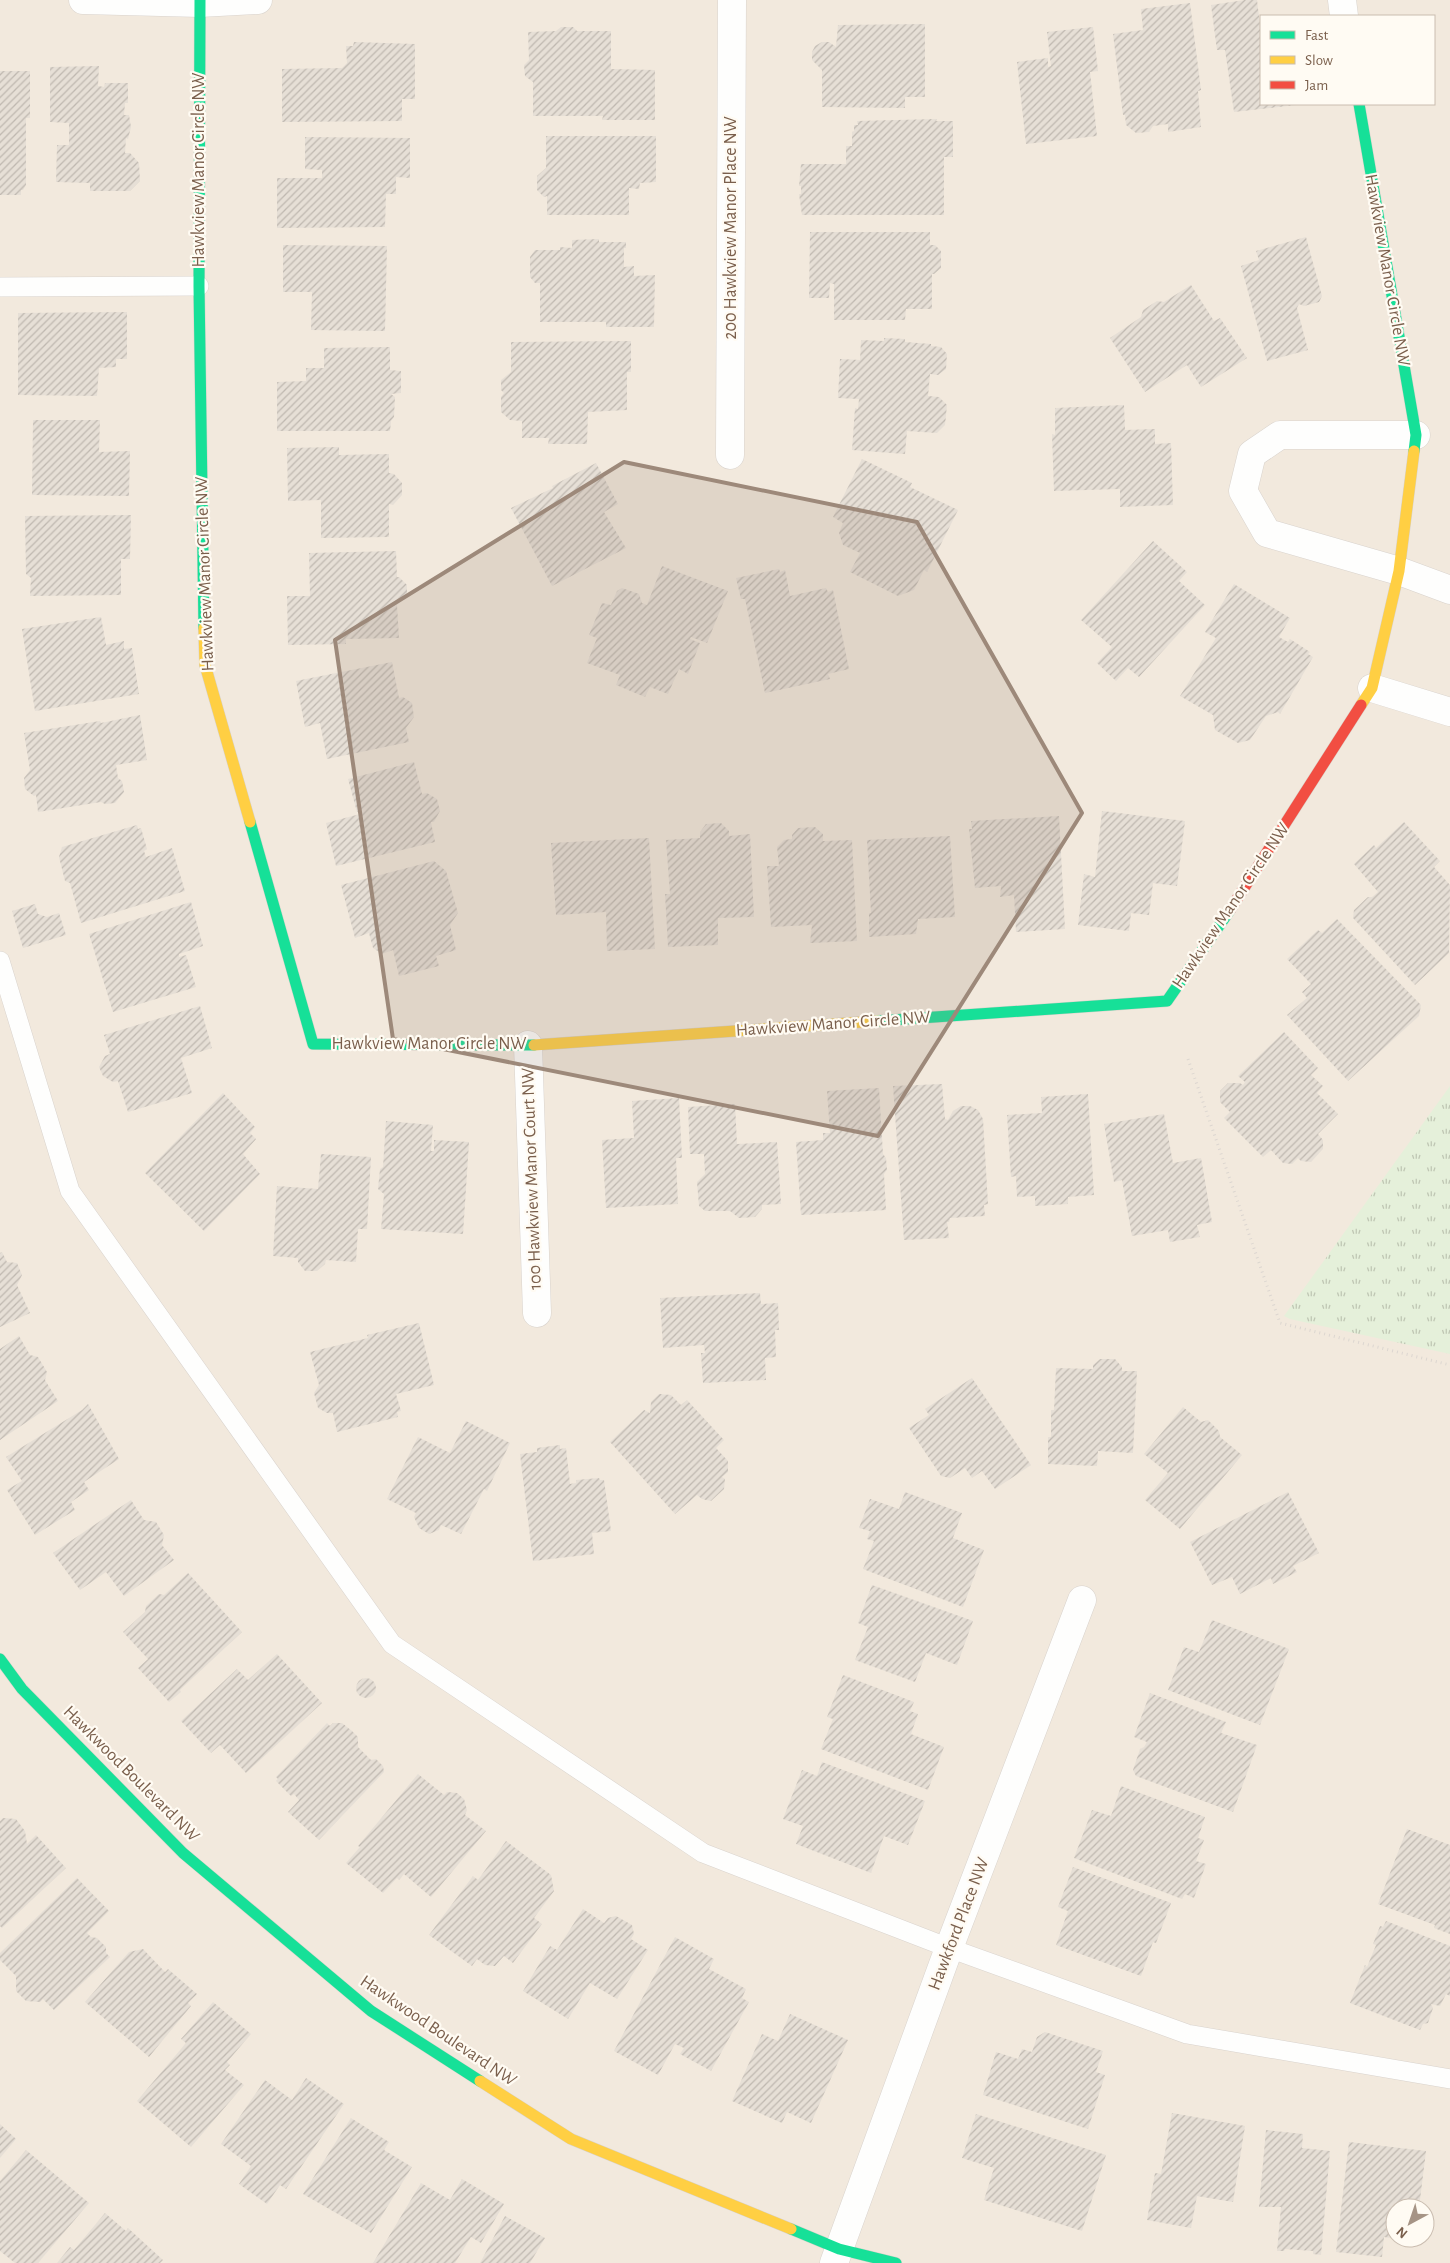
<svg xmlns="http://www.w3.org/2000/svg" width="1450" height="2263" font-family="'Alegreya Sans',sans-serif">
  <style>
    .residential { fill: #f2e9dd; fill-rule: evenodd }
    .park { fill: url(#park-tufts) }
    .building { fill: url(#building-hatch) }
    .lines { fill: none; stroke-linecap: round; stroke-linejoin: round }
    .lane-casing { stroke: #d9d3cd; stroke-width: 20 }
    .street-casing { stroke: #d9d3cd; stroke-width: 29 }
    .fast-casing { stroke: #d8d2ca; stroke-width: 12 }
    .slow-casing { stroke: #d8d2ca; stroke-width: 12 }
    .jam-casing { stroke: #d8d2ca; stroke-width: 12 }
    .path { stroke: #dcd6d0; stroke-width: 3; stroke-dasharray: 1 4; stroke-linecap: butt }
    .lane { stroke: #fefefd; stroke-width: 19 }
    .street { stroke: #fefefd; stroke-width: 28 }
    .fast { stroke: #16e098; stroke-width: 11 }
    .slow { stroke: #ffcf43; stroke-width: 11 }
    .jam { stroke: #f24e42; stroke-width: 11 }
    .marked { fill: #9d897a; fill-opacity: 0.2; stroke: #9d897a; stroke-width: 4; stroke-linejoin: round }
    .labels { text-anchor: middle; dominant-baseline: central; stroke-width: 4.5; stroke-linejoin: round; paint-order: stroke }
    .street-label { font-size: 18px; fill: #7a5f4c; stroke: #fffbf3 }
  </style>
  <defs>
    <pattern id="park-tufts" width="24" height="20" patternUnits="userSpaceOnUse" patternTransform="scale(1.25)"><rect width="24" height="20" fill="#e5f0da"/><path d="M3 7l-1-3M5 7V3M7 7l1-3M15 17l-1-3M17 17v-4M19 17l1-3" fill="none" stroke="#bfc6b3"/></pattern>
    <pattern id="building-hatch" width="6" height="6" patternUnits="userSpaceOnUse" patternTransform="scale(1.25)"><rect width="6" height="6" fill="#e6dfd6"/><path d="M-1 1l2-2M0 6l6-6M5 7l2-2" fill="none" stroke="#bfb8b0"/></pattern>
  </defs>
  <rect width="100%" height="100%" fill="#f9f6ef"/>
  <path class="residential" d="M0 0H1450V2263H0ZM1261 16H1434V104H1261ZM1395 2208H1425V2238H1395Z"/>
  <polygon class="park" points="1450,1086 1450,1354 1290,1319 1284,1316"/>
  <g class="building">
    <polygon points="1245,0 1257,0 1261,33 1261,104 1296,105 1234,112 1225,50 1217,50 1211,5"/>
    <polygon points="1190,3 1201,90 1198,91 1201,127 1168,132 1168,124 1153,126 1149,132 1136,133 1126,125 1125,115 1123,115 1113,34 1143,30 1141,9"/>
    <polygon points="925,24 925,97 905,97 905,108 822,107 822,70 812,60 812,52 815,46 822,42 829,42 836,47 838,25"/>
    <polygon points="561,27 573,27 577,31 611,31 611,69 655,70 655,120 602,120 603,116 533,116 533,82 525,76 524,65 529,60 528,32 556,31"/>
    <polygon points="1093,27 1098,71 1090,72 1097,136 1026,144 1017,62 1048,58 1048,67 1051,66 1047,32"/>
    <polygon points="354,42 415,44 415,99 402,99 402,121 282,122 282,69 342,68 347,63 346,46 353,46"/>
    <polygon points="99,66 98,86 104,87 105,83 128,83 128,103 125,103 124,115 129,115 131,127 128,139 126,138 125,153 130,153 139,163 140,181 130,191 90,191 90,183 56,182 57,145 69,145 69,123 50,122 50,67"/>
    <polygon points="0,71 30,71 30,118 26,118 26,185 23,190 21,190 21,195 0,195"/>
    <polygon points="937,119 936,121 953,121 953,157 944,157 944,215 802,215 799,194 801,194 801,186 799,186 801,164 846,164 846,146 852,146 852,132 854,131 854,125 858,125 857,121"/>
    <polygon points="546,136 656,136 656,182 640,183 639,189 629,188 629,215 547,215 547,196 544,197 537,190 537,176 546,168"/>
    <polygon points="305,137 410,138 410,178 396,177 396,194 386,194 385,227 277,228 277,178 322,178 322,170 305,169"/>
    <polygon points="810,232 930,232 930,245 935,245 941,251 941,268 934,274 932,274 932,309 906,309 905,320 834,320 834,284 830,283 829,298 809,298"/>
    <polygon points="1306,237 1322,296 1319,302 1304,306 1299,304 1297,308 1308,350 1267,361 1241,266 1259,260 1256,251"/>
    <polygon points="599,239 599,242 626,242 626,248 624,248 624,267 634,266 634,276 655,275 654,327 606,327 606,322 540,322 540,283 535,283 530,277 530,257 535,250 560,250 560,247 572,248 572,240"/>
    <polygon points="283,245 387,246 385,331 311,330 312,292 283,292"/>
    <polygon points="1191,285 1214,321 1220,318 1247,358 1201,387 1187,365 1145,392 1110,338 1141,317 1143,310 1157,301 1164,302"/>
    <polygon points="127,312 127,359 116,359 116,367 99,368 97,396 18,395 18,313"/>
    <polygon points="884,338 905,339 905,342 931,344 931,346 941,347 947,354 946,369 938,375 930,374 928,396 939,397 947,405 945,425 937,433 907,431 905,454 852,450 855,408 858,409 859,399 838,398 840,359 860,360 861,340 884,341"/>
    <polygon points="631,341 631,372 627,372 627,410 588,412 587,444 548,444 549,438 522,438 522,421 510,420 501,412 501,397 504,393 501,390 501,380 511,372 511,342"/>
    <polygon points="390,347 390,370 401,371 401,393 391,394 395,397 394,417 391,421 390,431 277,431 277,382 306,381 306,368 324,368 324,348"/>
    <polygon points="1124,405 1125,430 1155,429 1155,444 1171,443 1173,505 1120,507 1120,489 1054,491 1052,434 1055,435 1055,408"/>
    <polygon points="33,420 100,420 99,452 130,451 129,496 32,495"/>
    <polygon points="339,447 339,455 389,454 389,473 394,474 402,483 402,495 393,505 389,504 389,537 321,538 321,500 288,501 287,448"/>
    <polygon points="862,459 912,483 910,487 958,510 927,572 924,570 914,590 898,596 850,572 860,553 843,545 839,533 843,523 833,517"/>
    <polygon points="596,463 618,504 604,512 626,548 552,586 511,508 553,488 552,486"/>
    <polygon points="131,515 130,559 121,559 121,595 30,596 31,578 26,574 25,516"/>
    <polygon points="1153,541 1187,572 1179,581 1205,605 1139,677 1128,668 1116,681 1097,663 1112,647 1081,620"/>
    <polygon points="396,551 397,577 399,577 407,585 407,597 397,605 399,638 346,639 346,644 288,645 287,596 310,596 309,553"/>
    <polygon points="662,566 728,591 707,643 691,637 690,639 700,643 688,674 679,669 668,694 650,687 645,697 616,685 620,675 587,663 597,638 589,635 602,603 611,605 617,591 622,588 639,594 642,603 647,605"/>
    <polygon points="779,569 780,572 785,570 790,596 826,588 828,592 833,590 849,669 828,674 830,679 765,693 745,599 741,599 736,578"/>
    <polygon points="1234,584 1290,618 1279,637 1288,642 1290,639 1310,652 1308,654 1313,657 1280,714 1278,712 1266,716 1250,740 1238,743 1215,730 1213,715 1180,696 1216,638 1205,632"/>
    <polygon points="101,617 106,645 124,641 124,649 132,648 139,694 35,711 22,629"/>
    <polygon points="392,662 399,698 403,697 412,703 414,717 406,728 409,742 327,759 320,723 305,727 296,681"/>
    <polygon points="140,715 147,760 116,765 118,778 122,781 124,792 115,803 105,804 101,802 38,812 36,795 34,796 25,789 24,778 30,770 24,733 100,721 101,723"/>
    <polygon points="414,762 422,794 427,793 437,799 440,811 434,822 431,822 435,842 336,866 326,823 360,814 360,811 357,812 348,779"/>
    <polygon points="1102,811 1185,821 1177,886 1153,883 1149,915 1131,913 1129,931 1078,925 1084,874 1095,877"/>
    <polygon points="1059,816 1065,929 1016,932 1014,895 1000,897 1001,886 975,888 969,829 972,829 971,821"/>
    <polygon points="1404,822 1440,861 1434,867 1450,885 1449,953 1415,985 1353,918 1354,910 1368,897 1372,897 1378,892 1354,864 1374,845 1376,848"/>
    <polygon points="721,823 729,831 729,836 750,834 754,917 718,918 718,945 668,947 665,894 670,894 666,840 700,838 700,832 706,824"/>
    <polygon points="137,825 138,829 141,828 147,849 144,851 146,857 172,848 185,891 81,923 70,883 65,881 59,857 62,847"/>
    <polygon points="815,827 823,834 823,841 852,840 857,941 810,943 812,925 771,927 767,866 779,866 777,847 784,840 792,839 792,835 798,828"/>
    <polygon points="950,836 955,917 918,919 916,934 869,937 869,913 871,913 867,840"/>
    <polygon points="649,838 655,949 607,951 606,912 556,915 551,843"/>
    <polygon points="434,861 446,871 458,913 450,925 456,950 436,956 439,966 399,976 393,950 382,954 373,948 369,933 355,938 341,885"/>
    <polygon points="191,902 203,946 179,954 179,957 186,955 196,987 113,1012 89,934"/>
    <polygon points="35,904 38,914 47,917 59,913 66,935 23,948 12,911"/>
    <polygon points="1337,919 1421,1005 1419,1016 1348,1081 1287,1015 1307,998 1302,992 1311,984 1287,959 1318,930 1322,933"/>
    <polygon points="200,1006 212,1048 181,1058 192,1093 128,1112 118,1081 113,1082 103,1076 99,1067 105,1056 110,1054 104,1035"/>
    <polygon points="1284,1032 1318,1068 1311,1075 1323,1086 1317,1093 1338,1114 1318,1134 1323,1140 1323,1149 1311,1162 1301,1161 1298,1158 1292,1164 1283,1163 1271,1150 1263,1157 1224,1118 1230,1112 1220,1102 1220,1091 1228,1083 1240,1083 1243,1085 1245,1082 1238,1076"/>
    <polygon points="942,1084 945,1119 948,1120 953,1111 961,1106 970,1106 978,1110 983,1119 988,1204 984,1205 985,1216 950,1218 949,1222 947,1222 949,1238 904,1240 893,1086"/>
    <polygon points="879,1088 883,1154 886,1158 887,1170 884,1174 886,1210 801,1215 796,1142 823,1140 823,1133 830,1133 827,1091"/>
    <polygon points="223,1093 255,1127 250,1133 256,1139 243,1154 260,1174 204,1231 145,1173"/>
    <polygon points="1088,1094 1094,1195 1068,1197 1068,1204 1035,1206 1035,1196 1017,1197 1016,1176 1011,1177 1007,1115 1042,1113 1041,1097"/>
    <polygon points="679,1098 682,1158 676,1158 678,1204 606,1208 602,1140 634,1138 632,1101"/>
    <polygon points="735,1104 737,1144 777,1142 781,1204 762,1205 762,1209 755,1217 739,1218 730,1211 705,1211 699,1206 697,1182 705,1174 704,1154 690,1154 688,1107"/>
    <polygon points="1164,1114 1173,1163 1201,1158 1212,1222 1197,1225 1200,1237 1170,1242 1168,1230 1132,1236 1122,1180 1114,1182 1104,1124"/>
    <polygon points="386,1121 433,1125 431,1151 434,1151 434,1140 469,1142 463,1234 381,1229 384,1194 378,1189 380,1169 383,1167"/>
    <polygon points="321,1154 371,1157 367,1229 358,1229 356,1262 326,1260 325,1264 317,1271 305,1271 298,1262 298,1258 273,1256 277,1186 318,1189"/>
    <polygon points="2,1252 7,1262 17,1263 22,1275 17,1285 30,1313 0,1327 0,1253"/>
    <polygon points="760,1293 761,1304 778,1303 779,1330 775,1330 776,1357 765,1358 766,1380 703,1383 701,1353 705,1353 704,1345 663,1348 660,1298"/>
    <polygon points="419,1323 434,1385 396,1394 401,1411 397,1412 398,1417 337,1432 333,1413 327,1413 318,1408 314,1393 319,1385 310,1352 368,1338 367,1335"/>
    <polygon points="19,1336 30,1355 38,1357 47,1372 45,1380 58,1401 0,1440 0,1349"/>
    <polygon points="1100,1359 1115,1359 1122,1367 1122,1371 1137,1371 1133,1453 1098,1451 1097,1466 1048,1464 1048,1437 1051,1437 1051,1410 1054,1410 1056,1368 1093,1369 1093,1365"/>
    <polygon points="972,1378 1031,1465 995,1489 982,1471 972,1478 965,1468 950,1478 941,1476 909,1428 929,1415 925,1409"/>
    <polygon points="659,1394 671,1395 681,1405 687,1400 724,1440 716,1448 728,1461 728,1472 722,1477 725,1479 724,1489 711,1501 702,1499 697,1495 675,1514 610,1442 644,1410 650,1413 651,1402"/>
    <polygon points="88,1404 119,1459 84,1482 89,1490 71,1502 75,1510 35,1535 7,1490 22,1481 6,1457 82,1410"/>
    <polygon points="1183,1407 1201,1422 1208,1420 1219,1431 1220,1437 1242,1455 1180,1529 1145,1500 1168,1473 1144,1454"/>
    <polygon points="466,1421 510,1443 487,1491 484,1489 461,1534 441,1525 439,1530 429,1534 419,1528 414,1517 416,1513 387,1499 418,1437 450,1453"/>
    <polygon points="560,1445 560,1449 566,1448 570,1484 576,1483 576,1480 599,1478 600,1480 604,1480 611,1531 592,1533 594,1554 533,1561 520,1454 537,1452 537,1448"/>
    <polygon points="905,1492 962,1513 953,1538 984,1550 963,1607 863,1569 874,1541 867,1539 870,1531 859,1528 870,1499 899,1509"/>
    <polygon points="1288,1492 1319,1553 1293,1566 1297,1572 1273,1584 1271,1578 1240,1594 1232,1577 1212,1585 1190,1542"/>
    <polygon points="131,1500 144,1520 156,1522 164,1535 162,1545 174,1560 124,1596 106,1572 80,1590 53,1553"/>
    <polygon points="188,1573 242,1632 180,1690 181,1692 169,1702 138,1668 148,1659 123,1632 145,1612 146,1606 159,1594 164,1595"/>
    <polygon points="872,1585 973,1621 957,1665 926,1653 915,1682 855,1660 868,1627 858,1623"/>
    <polygon points="1212,1620 1289,1649 1260,1725 1168,1690 1184,1647 1199,1652"/>
    <polygon points="277,1654 322,1703 246,1773 220,1745 211,1753 181,1721 237,1669 248,1680"/>
    <polygon points="843,1675 914,1702 910,1711 918,1714 911,1734 944,1747 928,1790 821,1749 833,1719 827,1717"/>
    <circle cx="366" cy="1688" r="10"/>
    <polygon points="1150,1693 1226,1722 1221,1733 1257,1745 1233,1812 1136,1776 1133,1770 1140,1749 1144,1747 1147,1742 1134,1737"/>
    <polygon points="327,1723 330,1726 333,1723 342,1723 352,1731 358,1737 358,1747 371,1760 376,1759 383,1766 384,1772 319,1840 288,1812 299,1800 294,1794 291,1796 276,1781 278,1779 276,1777"/>
    <polygon points="822,1762 925,1801 908,1845 884,1836 871,1873 796,1844 803,1826 783,1819 802,1770 817,1776"/>
    <polygon points="418,1774 444,1795 447,1792 457,1793 464,1799 467,1810 465,1815 486,1831 431,1897 404,1874 399,1880 397,1878 383,1893 346,1863 360,1847 358,1846"/>
    <polygon points="1121,1786 1205,1817 1198,1838 1204,1840 1196,1861 1206,1864 1194,1898 1185,1894 1182,1899 1074,1858 1092,1810 1111,1816"/>
    <polygon points="3,1818 16,1819 25,1831 27,1844 36,1835 66,1868 2,1928 0,1926 0,1821"/>
    <polygon points="1407,1829 1450,1845 1450,1934 1434,1928 1435,1925 1378,1904"/>
    <polygon points="506,1841 551,1875 554,1891 534,1918 542,1924 513,1963 504,1956 495,1966 485,1965 477,1959 472,1966 429,1935 473,1876 478,1880"/>
    <polygon points="1073,1867 1171,1903 1156,1943 1153,1942 1141,1976 1056,1945 1068,1911 1058,1907"/>
    <polygon points="77,1878 109,1911 87,1933 91,1937 97,1938 106,1947 106,1953 110,1957 54,2010 43,1999 40,2002 26,2001 16,1991 16,1976 0,1960 0,1953"/>
    <polygon points="583,1909 604,1923 608,1918 616,1916 632,1925 634,1934 631,1939 648,1950 617,1999 590,1983 568,2019 523,1991 550,1946 557,1950"/>
    <polygon points="1386,1921 1450,1946 1450,1996 1446,1994 1440,2006 1431,2004 1433,2008 1428,2023 1423,2024 1420,2030 1350,2003 1365,1965 1367,1967 1376,1945 1373,1944 1380,1926 1383,1927"/>
    <polygon points="675,1937 714,1959 709,1969 746,1989 742,1998 749,2002 711,2071 680,2054 684,2048 675,2044 658,2075 614,2051"/>
    <polygon points="143,1949 165,1972 168,1969 197,1994 188,2003 191,2006 149,2057 85,2002 129,1952"/>
    <polygon points="213,2002 251,2034 227,2062 230,2065 225,2070 244,2085 191,2147 137,2101 186,2043 181,2039"/>
    <polygon points="790,2014 848,2040 811,2123 787,2112 782,2123 732,2101 762,2034 778,2041"/>
    <polygon points="1045,2032 1103,2051 1096,2072 1105,2075 1088,2129 983,2095 996,2052 1018,2059 1022,2049 1032,2052 1037,2037"/>
    <polygon points="306,2078 344,2104 286,2189 280,2185 267,2204 239,2184 251,2166 221,2144 265,2080 292,2100"/>
    <polygon points="1172,2113 1245,2126 1233,2202 1197,2196 1191,2228 1147,2220 1155,2173 1161,2174"/>
    <polygon points="976,2114 1106,2155 1082,2231 984,2200 994,2168 962,2158"/>
    <polygon points="351,2118 389,2142 384,2150 412,2167 371,2233 303,2194"/>
    <polygon points="0,2124 16,2139 0,2158"/>
    <polygon points="1266,2130 1303,2134 1302,2148 1330,2151 1321,2255 1313,2254 1313,2251 1285,2249 1284,2251 1277,2251 1281,2207 1259,2207"/>
    <polygon points="1349,2142 1426,2151 1419,2208 1395,2208 1395,2226 1391,2226 1390,2238 1384,2237 1382,2257 1336,2252"/>
    <polygon points="26,2150 89,2203 38,2263 15,2263 0,2251 0,2181"/>
    <polygon points="462,2179 504,2204 481,2243 471,2237 455,2263 373,2263 421,2183 450,2200"/>
    <polygon points="105,2213 126,2231 128,2228 163,2260 160,2263 57,2263 70,2247 74,2250"/>
    <polygon points="505,2216 545,2238 530,2263 480,2263"/>
  </g>
  <g class="lines">
    <g class="lane-casing">
      <g id="lane">
        <polyline points="0,287 199,286"/>
        <polyline points="0,961 70,1191 392,1644 703,1853 949,1948 1187,2034 1450,2079"/>
      </g>
    </g>
    <g class="street-casing">
      <g id="street">
        <polyline points="83,0 200,3 258,0"/>
        <polyline points="1342,0 1344,16"/>
        <polyline points="1416,435 1280,435 1252,454 1243,491 1267,533 1399,571 1450,590"/>
        <polyline points="730,455 732,0"/>
        <polyline points="1372,688 1450,712"/>
        <polyline points="528,1045 537,1313"/>
        <polyline points="834,2263 949,1948 1082,1600"/>
      </g>
    </g>
    <g class="fast-casing">
      <g id="fast">
        <polyline points="200,0 199,286 204,628"/>
        <polyline points="1359,104 1416,435 1414,451"/>
        <polyline points="250,822 313,1044 534,1045"/>
        <polyline points="877,1021 1167,1001 1230,910"/>
        <polyline points="0,1659 22,1689 183,1853 371,2011 480,2081"/>
        <polyline points="791,2229 839,2249 896,2263"/>
      </g>
    </g>
    <g class="slow-casing">
      <g id="slow">
        <polyline points="204,628 205,665 250,822"/>
        <polyline points="1361,705 1372,688 1399,571 1414,451"/>
        <polyline points="534,1045 877,1021"/>
        <polyline points="480,2081 571,2139 791,2229"/>
      </g>
    </g>
    <g class="jam-casing">
      <polyline id="jam" points="1230,910 1361,705"/>
    </g>
    <polyline class="path" points="1188,1059 1280,1323 1450,1365"/>
    <use href="#lane" class="lane"/>
    <use href="#street" class="street"/>
    <use href="#fast" class="fast"/>
    <use href="#slow" class="slow"/>
    <use href="#jam" class="jam"/>
  </g>
  <path class="marked" d="M624 462 917 522 1082 813 878 1136 393 1039 335 640Z"/>
  <g class="labels">
    <g class="street-label">
      <text transform="translate(199 170) rotate(-90)">Hawkview Manor Circle NW</text>
      <text transform="translate(731 228) rotate(-90)">200 Hawkview Manor Place NW</text>
      <text transform="translate(1387 270) rotate(80)">Hawkview Manor Circle NW</text>
      <text transform="translate(205 574) rotate(-92)">Hawkview Manor Circle NW</text>
      <text transform="translate(1231 906) rotate(-56)">Hawkview Manor Circle NW</text>
      <text transform="translate(833 1024) rotate(-4)">Hawkview Manor Circle NW</text>
      <text x="429" y="1044">Hawkview Manor Circle NW</text>
      <text transform="translate(532 1179) rotate(-92)">100 Hawkview Manor Court NW</text>
      <text transform="translate(131 1774) rotate(45)">Hawkwood Boulevard NW</text>
      <text transform="translate(959 1924) rotate(-69)">Hawkford Place NW</text>
      <text transform="translate(438 2031) rotate(34)">Hawkwood Boulevard NW</text>
    </g>
  </g>
  <rect x="1260" y="15" width="175" height="90" fill="#fffbf3" stroke="#cabdb0"/>
  <rect x="1270" y="31" width="25" height="8" fill="#16e098" stroke="#cabdb0"/>
  <text x="1305" y="40" font-size="15" fill="#7a5f4c">Fast</text>
  <rect x="1270" y="56" width="25" height="8" fill="#ffcf43" stroke="#cabdb0"/>
  <text x="1305" y="65" font-size="15" fill="#7a5f4c">Slow</text>
  <rect x="1270" y="81" width="25" height="8" fill="#f24e42" stroke="#cabdb0"/>
  <text x="1305" y="90" font-size="15" fill="#7a5f4c">Jam</text>
  <g transform="translate(1410 2223) rotate(220)"><circle r="24" fill="#fffbf3" stroke="#cabdb0"/>
  <path d="M0-4L9 19L0 12L-9 19Z" fill="#a69485"/>
  <text y="-8" font-size="14" font-weight="bold" text-anchor="middle" fill="#7a5f4c">N</text>
  </g>
</svg>
